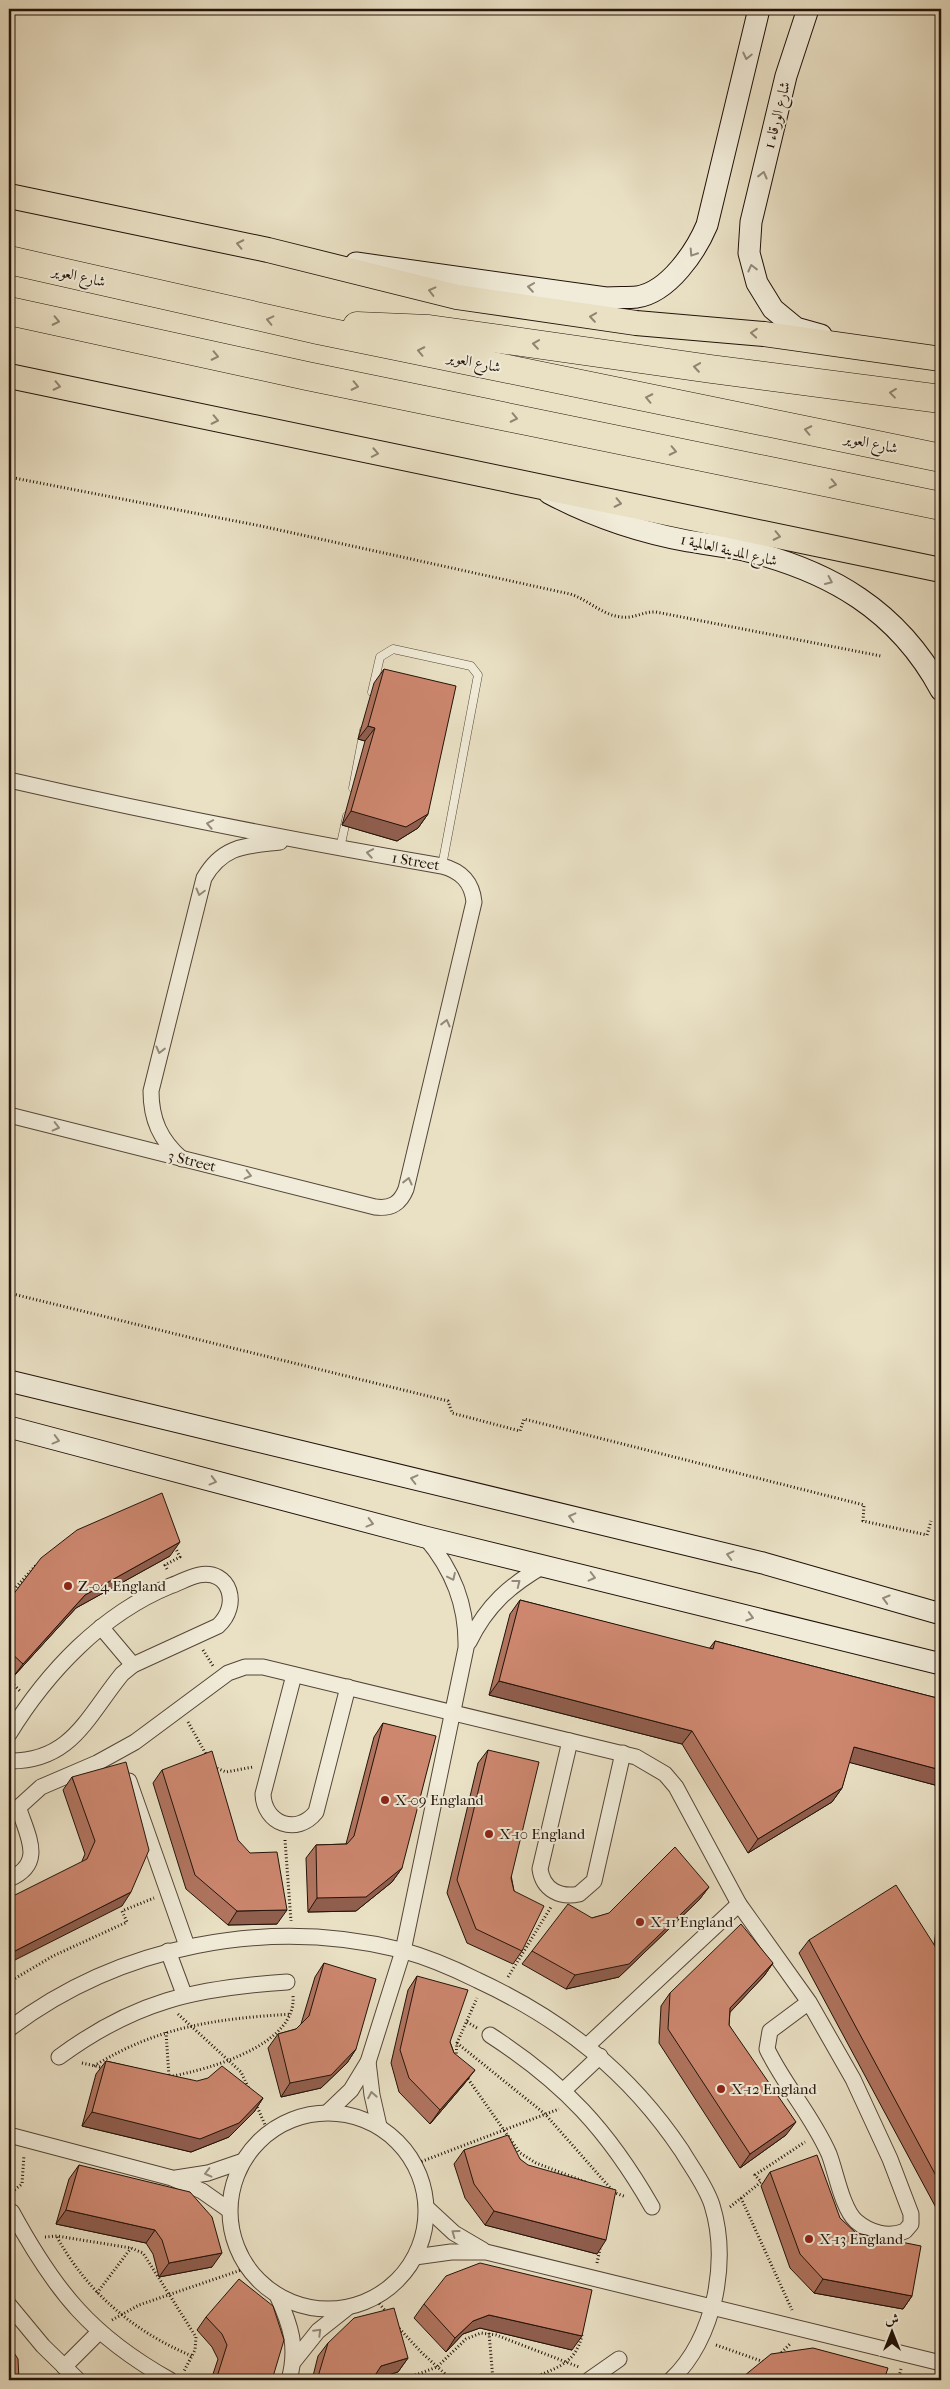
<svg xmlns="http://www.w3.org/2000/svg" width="950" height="2389" font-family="'IM FELL French Canon',Amiri,serif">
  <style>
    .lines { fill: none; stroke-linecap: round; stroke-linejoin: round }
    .lane-casing { stroke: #544638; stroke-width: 9 }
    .street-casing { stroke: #544638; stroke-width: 17 }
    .secondary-casing { stroke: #221209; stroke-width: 23 }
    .primary-casing { stroke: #221209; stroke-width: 26 }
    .highway-casing { stroke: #221209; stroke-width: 29 }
    .path { stroke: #221209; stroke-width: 3; stroke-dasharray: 1 2.5; stroke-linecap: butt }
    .lane { stroke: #f1ecd9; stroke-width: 8 }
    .street { stroke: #f1ecd9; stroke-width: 15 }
    .secondary { stroke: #f1ecd9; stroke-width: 21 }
    .primary { stroke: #eae1c5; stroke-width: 24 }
    .highway { stroke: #eae1c5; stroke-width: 28 }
    .wall { fill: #b0745f; stroke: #221209 }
    .shaded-wall { fill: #905e4e; stroke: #221209 }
    .building { fill: #cd876f; stroke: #221209 }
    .oneway { stroke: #948a7b }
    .oneway2 { stroke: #908470 }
    .poi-dot { fill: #8f2418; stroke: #f1ecd9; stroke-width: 2 }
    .labels { text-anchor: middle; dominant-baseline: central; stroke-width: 4; stroke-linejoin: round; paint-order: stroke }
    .street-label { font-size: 15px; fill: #221209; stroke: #f1ecd9 }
    .poi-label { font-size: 15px; fill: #221209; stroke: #f1ecd9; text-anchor: start }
  </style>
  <rect width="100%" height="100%" fill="#eae1c5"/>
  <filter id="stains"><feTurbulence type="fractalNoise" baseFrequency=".004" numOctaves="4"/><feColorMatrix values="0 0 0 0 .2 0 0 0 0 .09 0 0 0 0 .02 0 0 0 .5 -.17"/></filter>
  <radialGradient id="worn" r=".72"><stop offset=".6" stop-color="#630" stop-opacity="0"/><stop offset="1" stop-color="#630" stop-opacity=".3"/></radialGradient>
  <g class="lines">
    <g class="lane-casing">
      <g id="lane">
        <polyline points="372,692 380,657 393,649 471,666 478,675 442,866"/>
        <polyline points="353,788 364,730"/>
        <polyline points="340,848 347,816"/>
      </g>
    </g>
    <g class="street-casing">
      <g id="street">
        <path id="s1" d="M9 780C153 813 297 841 442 866 461 871 472 882 474 902L406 1189C400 1204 391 1209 375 1207L9 1115"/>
        <path d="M182 1159C160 1140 151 1119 151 1091L204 878C223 845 246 846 280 842"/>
        <polyline points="101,1627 133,1665"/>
        <path d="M469 1642C487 1605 510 1585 545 1565"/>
        <path d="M294 1675 263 1794C264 1824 297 1836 316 1812L348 1687"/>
        <path d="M9 1734C47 1672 102 1614 170 1586 179 1583 189 1577 199 1575 230 1569 241 1605 218 1626L133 1665 122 1674C87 1717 71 1762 9 1761"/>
        <path d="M570 1741 540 1869C543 1890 560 1898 579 1894L594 1881 623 1753"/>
        <polyline points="129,1781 187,1946"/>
        <path d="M9 1816 41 1787 97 1763 135 1742 228 1673 245 1667H263L636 1757 665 1774 676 1787 739 1904 809 2002 853 2079 890 2159 911 2214V2224L905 2231C888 2238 870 2233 856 2221 842 2208 836 2172 829 2154 812 2115 784 2085 767 2049L770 2031 809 2002"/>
        <path d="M9 1879C45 1864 28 1837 19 1809"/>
        <polyline points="168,1951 184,1994"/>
        <path d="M9 2029C120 1945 266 1917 401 1950 427 1957 453 1968 477 1980 563 2020 629 2072 682 2151 692 2168 706 2186 712 2205 721 2234 721 2266 715 2296 708 2327 694 2358 671 2380"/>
        <path d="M490 2035C564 2083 608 2130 652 2207"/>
        <polyline points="588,2045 739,1904"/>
        <path d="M59 2057C135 2001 195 1988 287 1982"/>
        <polyline points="368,2062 372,2095 379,2126"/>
        <polyline points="564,2090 600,2056"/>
        <path d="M328 2112 351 2090 368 2062 403 1951 466 1648C467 1605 453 1570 425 1537"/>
        <circle cx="328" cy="2211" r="98"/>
        <polyline points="9,2135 172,2178 202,2191 229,2210"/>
        <polyline points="176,2178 208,2173 243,2161"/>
        <polyline points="427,2208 454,2233 483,2250"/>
        <path d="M12 2212C55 2291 91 2336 170 2380"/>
        <polyline points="415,2257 451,2252 486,2252 941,2363"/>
        <path d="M277 2295C291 2326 298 2347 289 2380"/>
        <polyline points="9,2305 43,2346 78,2380"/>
        <polyline points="294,2361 318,2331 347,2308"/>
        <polyline points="64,2367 99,2332"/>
        <polyline points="589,2380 619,2359"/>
      </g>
    </g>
    <g class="secondary-casing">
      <g id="secondary">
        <polyline points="808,9 786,76 751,222 749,253 757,283 773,309 796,328 821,335"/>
        <path d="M356 263 606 298C616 297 627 298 637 297 669 292 696 251 707 225L759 9"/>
        <path d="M549 493C592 516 639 532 688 541 706 544 725 546 744 550 830 571 898 610 941 690"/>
        <polyline points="9,1381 763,1563 941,1614"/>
        <polyline points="9,1427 425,1537 941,1664"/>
      </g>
    </g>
    <g class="primary-casing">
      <g id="primary">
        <polyline points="9,196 268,250 457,297 636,323 764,334 941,359"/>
        <polyline points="9,376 941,570"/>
      </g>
    </g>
    <g class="highway-casing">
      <g id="highway">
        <polyline points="9,260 318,330 941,458"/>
        <polyline points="9,311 307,376 941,506"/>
        <polyline points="357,326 429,329 711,369 941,399"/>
      </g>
    </g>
    <g class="path">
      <path d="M9 477 261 526 570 594C587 599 602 615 621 617 634 619 644 611 656 612L881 656"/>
      <polyline points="9,1174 9,1187"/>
      <polyline points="9,1293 448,1401 452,1413 520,1431 524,1419 864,1505 863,1521 927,1535 931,1521"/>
      <polyline points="167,1569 165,1565 180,1557 175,1547"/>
      <polyline points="9,1595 37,1564"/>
      <polyline points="203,1650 213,1666"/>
      <polyline points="9,1680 20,1691"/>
      <polyline points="188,1722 207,1756"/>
      <polyline points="214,1767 226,1772 253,1767"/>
      <polyline points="285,1840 291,1921"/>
      <polyline points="508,1977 551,1907"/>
      <polyline points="9,1982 53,1956 127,1922 122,1911 154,1898"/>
      <polyline points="178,2014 241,2072 249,2089"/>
      <polyline points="467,2022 477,2028"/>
      <polyline points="166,2032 169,2077"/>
      <polyline points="457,2043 545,2114 612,2190"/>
      <polyline points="456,2057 457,2043 477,1998"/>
      <polyline points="82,2063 105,2068"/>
      <path d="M94 2066C159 2026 216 2019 291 2014"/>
      <path d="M173 2076C209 2069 297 2045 293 1996"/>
      <polyline points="466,2076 520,2153 536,2163 586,2182"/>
      <polyline points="256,2104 268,2132"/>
      <polyline points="415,2164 559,2109"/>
      <polyline points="613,2192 626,2197"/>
      <polyline points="9,2194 22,2184 24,2155"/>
      <polyline points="741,2198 792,2310"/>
      <polyline points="730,2207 761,2182 755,2175 805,2142"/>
      <polyline points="45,2237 57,2236 131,2248 143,2253 196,2337 195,2350 184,2371"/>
      <path d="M57 2237C87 2292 134 2332 192 2356"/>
      <polyline points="597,2263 601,2244"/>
      <polyline points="97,2293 131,2248"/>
      <polyline points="375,2298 387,2313"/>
      <polyline points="112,2320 139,2305 247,2268"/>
      <polyline points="397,2326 422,2353 452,2380"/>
      <polyline points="489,2333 493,2380"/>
      <polyline points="716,2345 767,2363"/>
      <polyline points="779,2355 790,2344"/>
      <polyline points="402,2380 437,2367 466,2339 481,2333 496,2335 579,2367"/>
      <path d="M528 2380C554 2368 575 2366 582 2335"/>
      <polyline points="898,2380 901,2369"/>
    </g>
    <use href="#lane" class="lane"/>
    <use href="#street" class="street"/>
    <use href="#secondary" class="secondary"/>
    <use href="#primary" class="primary"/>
    <use href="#highway" class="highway"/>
  </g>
  <g class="wall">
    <polygon points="384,669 428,814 418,828 397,841 342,825 365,741 358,739 374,683"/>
    <polygon points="170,1556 76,1608 13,1677 9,1674 9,1600"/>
    <polygon points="520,1600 709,1649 715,1641 941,1699 941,1797 935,1785 849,1762 842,1788 832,1802 748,1853 682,1744 489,1695 510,1614"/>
    <polygon points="383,1723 402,1868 392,1882 356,1911 308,1912 306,1858 316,1845 346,1844 374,1737"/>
    <polygon points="488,1750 514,1891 522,1951 513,1964 467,1943 447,1893 478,1763"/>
    <polygon points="162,1770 238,1840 277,1924 228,1925 186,1889 153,1783"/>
    <polygon points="72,1777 122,1906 82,1861 85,1854 63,1790"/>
    <polygon points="709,1887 699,1900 619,1977 566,1989 522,1964 532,1951 592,1918"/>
    <polygon points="941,1895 941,2217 799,1953 809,1940 934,1945"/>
    <polygon points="324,1963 356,2049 347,2063 321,2088 281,2097 268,2048 278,2034 296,2029 301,2024 315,1977"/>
    <polygon points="773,1963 764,1976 730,2012 729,2025 786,2135 740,2168 659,2043 661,2006 670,1993"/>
    <polygon points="417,1976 450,2042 465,2083 430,2124 399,2092 391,2063 408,1990"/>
    <polygon points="106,2061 263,2098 254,2112 229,2137 191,2152 82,2126 96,2074"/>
    <polygon points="464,2150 520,2159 597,2254 485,2225 465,2198 454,2164"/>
    <polygon points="79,2165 212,2267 159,2277 153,2254 146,2243 56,2224 69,2179"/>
    <polygon points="770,2172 840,2218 912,2296 903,2309 814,2293 790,2268 761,2186"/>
    <polygon points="424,2304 572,2350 480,2328 463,2334 446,2352 414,2318"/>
    <polygon points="206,2317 272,2380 211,2380 218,2359 212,2347 197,2330"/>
    <polygon points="328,2343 408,2358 398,2372 373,2379 373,2380 312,2380 318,2356"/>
  </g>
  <g class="shaded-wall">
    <polygon points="368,726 375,728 365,741 358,739"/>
    <polygon points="351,811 428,814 418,828 397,841 342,825"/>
    <polygon points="180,1542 170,1556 76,1608 13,1677 23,1664 85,1595"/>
    <polygon points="499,1681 692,1731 682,1744 489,1695"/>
    <polygon points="854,1747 941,1770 941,1776 935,1785 844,1761"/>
    <polygon points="842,1788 832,1802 748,1853 758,1839"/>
    <polygon points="402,1868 392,1882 356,1911 308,1912 317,1898"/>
    <polygon points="709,1887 699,1900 619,1977 566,1989 575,1975"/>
    <polygon points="131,1892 122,1906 9,1963 9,1954"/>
    <polygon points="287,1910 277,1924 228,1925 237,1911"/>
    <polygon points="773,1963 764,1976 721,2022 730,2008"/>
    <polygon points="356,2049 347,2063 321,2088 281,2097 290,2083"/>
    <polygon points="475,2070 465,2083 430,2124 440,2110"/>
    <polygon points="263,2098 254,2112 229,2137 191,2152 82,2126 92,2112"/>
    <polygon points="796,2122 786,2135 740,2168 750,2154"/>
    <polygon points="66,2210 155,2230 146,2243 56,2224"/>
    <polygon points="494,2211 606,2240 597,2254 485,2225"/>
    <polygon points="222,2253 212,2267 159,2277 169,2263"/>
    <polygon points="823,2279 912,2296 903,2309 814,2293"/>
    <polygon points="489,2315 582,2336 572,2350 480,2328 463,2334 446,2352 455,2338 473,2321"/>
    <polygon points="408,2358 398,2372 371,2380 381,2366"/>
  </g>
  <g class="building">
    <polygon points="384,669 456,686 428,814 406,827 351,811 375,728 368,726"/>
    <polygon points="162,1493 180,1542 85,1595 23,1664 9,1651 9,1600 41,1558 77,1530"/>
    <polygon points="520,1600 713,1649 715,1641 941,1699 941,1770 854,1747 842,1788 758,1839 692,1731 499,1681"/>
    <polygon points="383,1723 436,1736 402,1868 366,1897 317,1898 316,1845 347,1844 354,1836"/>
    <polygon points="488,1750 539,1762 511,1878 514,1891 544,1906 522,1951 476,1929 457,1880"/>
    <polygon points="212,1751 238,1840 250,1853 277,1852 287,1910 237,1911 195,1875 162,1770"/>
    <polygon points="126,1762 149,1850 131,1892 9,1954 9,1898 87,1859 95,1841 72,1777"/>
    <polygon points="675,1847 709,1887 629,1964 575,1975 532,1951 568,1904 592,1918 609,1913"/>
    <polygon points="896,1885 940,1954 941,1945 941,2185 809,1940"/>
    <polygon points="741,1924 773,1963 730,2008 729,2025 796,2122 750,2154 668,2029 670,1993"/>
    <polygon points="324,1963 376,1979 356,2049 331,2075 290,2083 278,2034 296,2029 309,2016"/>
    <polygon points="417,1976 468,1990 450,2042 454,2053 475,2070 440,2110 409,2078 400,2050"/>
    <polygon points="106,2061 197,2081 208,2078 222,2066 263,2098 239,2123 200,2139 92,2112"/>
    <polygon points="508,2135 520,2159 528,2165 616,2190 606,2240 494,2211 474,2184 464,2150"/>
    <polygon points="817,2155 840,2218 856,2233 921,2246 912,2296 823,2279 800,2254 770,2172"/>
    <polygon points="79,2165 190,2192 212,2217 222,2253 169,2263 162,2240 155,2230 66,2210"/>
    <polygon points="480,2263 592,2290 582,2336 489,2315 473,2321 455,2338 424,2304 446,2276"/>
    <polygon points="239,2279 273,2306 284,2340 272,2380 216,2380 227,2345 222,2334 206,2317"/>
    <polygon points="394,2308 408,2358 381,2366 374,2377 373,2380 317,2380 328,2343 354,2318"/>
    <polygon points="9,2345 18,2359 19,2380 9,2380"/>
    <polygon points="813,2348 888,2368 884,2380 739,2380 771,2354"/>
  </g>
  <defs><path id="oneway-chevron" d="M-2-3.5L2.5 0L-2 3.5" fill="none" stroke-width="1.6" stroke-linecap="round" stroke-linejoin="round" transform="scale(1.25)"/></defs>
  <g class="oneway">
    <use href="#oneway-chevron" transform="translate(747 56) rotate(103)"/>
    <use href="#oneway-chevron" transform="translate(763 175) rotate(-76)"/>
    <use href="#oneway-chevron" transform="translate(693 253) rotate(123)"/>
    <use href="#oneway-chevron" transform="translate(752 268) rotate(-104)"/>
    <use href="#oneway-chevron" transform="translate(531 287) rotate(-172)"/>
    <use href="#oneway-chevron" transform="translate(829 581) rotate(25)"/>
    <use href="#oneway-chevron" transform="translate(210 824) rotate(-169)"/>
    <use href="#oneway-chevron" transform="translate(370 853) rotate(-170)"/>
    <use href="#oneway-chevron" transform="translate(200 892) rotate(105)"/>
    <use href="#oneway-chevron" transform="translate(446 1023) rotate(-76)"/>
    <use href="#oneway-chevron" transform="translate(160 1050) rotate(104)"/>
    <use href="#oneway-chevron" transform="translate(56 1127) rotate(14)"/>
    <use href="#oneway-chevron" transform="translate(248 1175) rotate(14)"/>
    <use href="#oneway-chevron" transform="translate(408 1181) rotate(-76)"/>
    <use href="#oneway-chevron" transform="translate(56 1440) rotate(15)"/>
    <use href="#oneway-chevron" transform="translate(414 1479) rotate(-166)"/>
    <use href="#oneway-chevron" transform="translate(213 1481) rotate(15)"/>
    <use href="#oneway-chevron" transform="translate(572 1517) rotate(-166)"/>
    <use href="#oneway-chevron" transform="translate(370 1523) rotate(15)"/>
    <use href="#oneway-chevron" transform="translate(730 1555) rotate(-166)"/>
    <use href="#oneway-chevron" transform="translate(452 1577) rotate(65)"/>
    <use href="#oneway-chevron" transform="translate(592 1577) rotate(14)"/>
    <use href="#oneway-chevron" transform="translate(517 1583) rotate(-38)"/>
    <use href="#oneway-chevron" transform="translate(886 1599) rotate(-164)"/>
    <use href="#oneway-chevron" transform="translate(750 1617) rotate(16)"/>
    <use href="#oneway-chevron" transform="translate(372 2095) rotate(-100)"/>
    <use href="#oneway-chevron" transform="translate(208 2173) rotate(166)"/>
    <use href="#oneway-chevron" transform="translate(455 2233) rotate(-144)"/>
    <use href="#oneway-chevron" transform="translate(318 2332) rotate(-45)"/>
  </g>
  <g class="oneway2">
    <use href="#oneway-chevron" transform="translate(240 244) rotate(-168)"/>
    <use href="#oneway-chevron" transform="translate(432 291) rotate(-166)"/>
    <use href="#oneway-chevron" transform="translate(593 317) rotate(-172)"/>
    <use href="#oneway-chevron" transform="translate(270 320) rotate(-167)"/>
    <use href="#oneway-chevron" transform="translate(56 321) rotate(12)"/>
    <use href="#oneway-chevron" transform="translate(754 333) rotate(-175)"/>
    <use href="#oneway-chevron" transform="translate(536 344) rotate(-172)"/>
    <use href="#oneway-chevron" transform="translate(421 351) rotate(-168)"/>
    <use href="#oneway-chevron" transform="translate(215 356) rotate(12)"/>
    <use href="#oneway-chevron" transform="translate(697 367) rotate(-172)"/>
    <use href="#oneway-chevron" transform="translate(57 386) rotate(12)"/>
    <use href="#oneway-chevron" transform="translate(355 386) rotate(12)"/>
    <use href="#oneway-chevron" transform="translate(893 393) rotate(-173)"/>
    <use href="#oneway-chevron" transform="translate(649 398) rotate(-168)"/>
    <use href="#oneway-chevron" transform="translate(514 418) rotate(12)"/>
    <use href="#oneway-chevron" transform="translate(215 420) rotate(12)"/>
    <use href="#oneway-chevron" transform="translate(808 430) rotate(-168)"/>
    <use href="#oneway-chevron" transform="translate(673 451) rotate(12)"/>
    <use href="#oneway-chevron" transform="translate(375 453) rotate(11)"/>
    <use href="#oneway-chevron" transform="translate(833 484) rotate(12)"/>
    <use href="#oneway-chevron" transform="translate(618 503) rotate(12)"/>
    <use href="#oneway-chevron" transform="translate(777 536) rotate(12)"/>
  </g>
  <g class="poi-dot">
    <circle cx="68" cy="1586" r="5"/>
    <circle cx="385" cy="1800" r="5"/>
    <circle cx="489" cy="1834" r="5"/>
    <circle cx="640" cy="1922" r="5"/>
    <circle cx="721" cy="2089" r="5"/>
    <circle cx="809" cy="2239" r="5"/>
  </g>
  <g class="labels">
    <g class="street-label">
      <text transform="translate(777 115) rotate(-76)">شارع الورقاء 1</text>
      <text transform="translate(79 276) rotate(13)">شارع العوير</text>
      <text transform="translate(474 362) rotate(12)">شارع العوير</text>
      <text transform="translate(871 443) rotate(12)">شارع العوير</text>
      <text transform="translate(729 550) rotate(13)">شارع المدينة العالمية 1</text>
      <text stroke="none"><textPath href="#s1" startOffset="415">1 Street</textPath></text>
      <text transform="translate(192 1161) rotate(14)">3 Street</text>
    </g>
    <g class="poi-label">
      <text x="78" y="1586">Z-04 England</text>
      <text x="395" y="1800">X-09 England</text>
      <text x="499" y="1834">X-10 England</text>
      <text x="650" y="1922">X-11 England</text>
      <text x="731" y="2089">X-12 England</text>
      <text x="819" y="2239">X-13 England</text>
    </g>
  </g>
  <rect width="950" height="2389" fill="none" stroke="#eae1c5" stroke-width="30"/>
  <rect x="10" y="10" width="930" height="2369" fill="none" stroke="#221209" stroke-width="2.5"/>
  <rect x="15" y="15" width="920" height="2359" fill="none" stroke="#221209"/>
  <g transform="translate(892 2332)" stroke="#f1ecd9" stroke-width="4" paint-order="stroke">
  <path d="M0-4L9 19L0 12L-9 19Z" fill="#221209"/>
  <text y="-8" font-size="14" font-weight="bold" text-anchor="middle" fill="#221209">ش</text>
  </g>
  <rect width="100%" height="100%" filter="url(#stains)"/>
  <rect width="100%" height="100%" fill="url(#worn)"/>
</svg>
